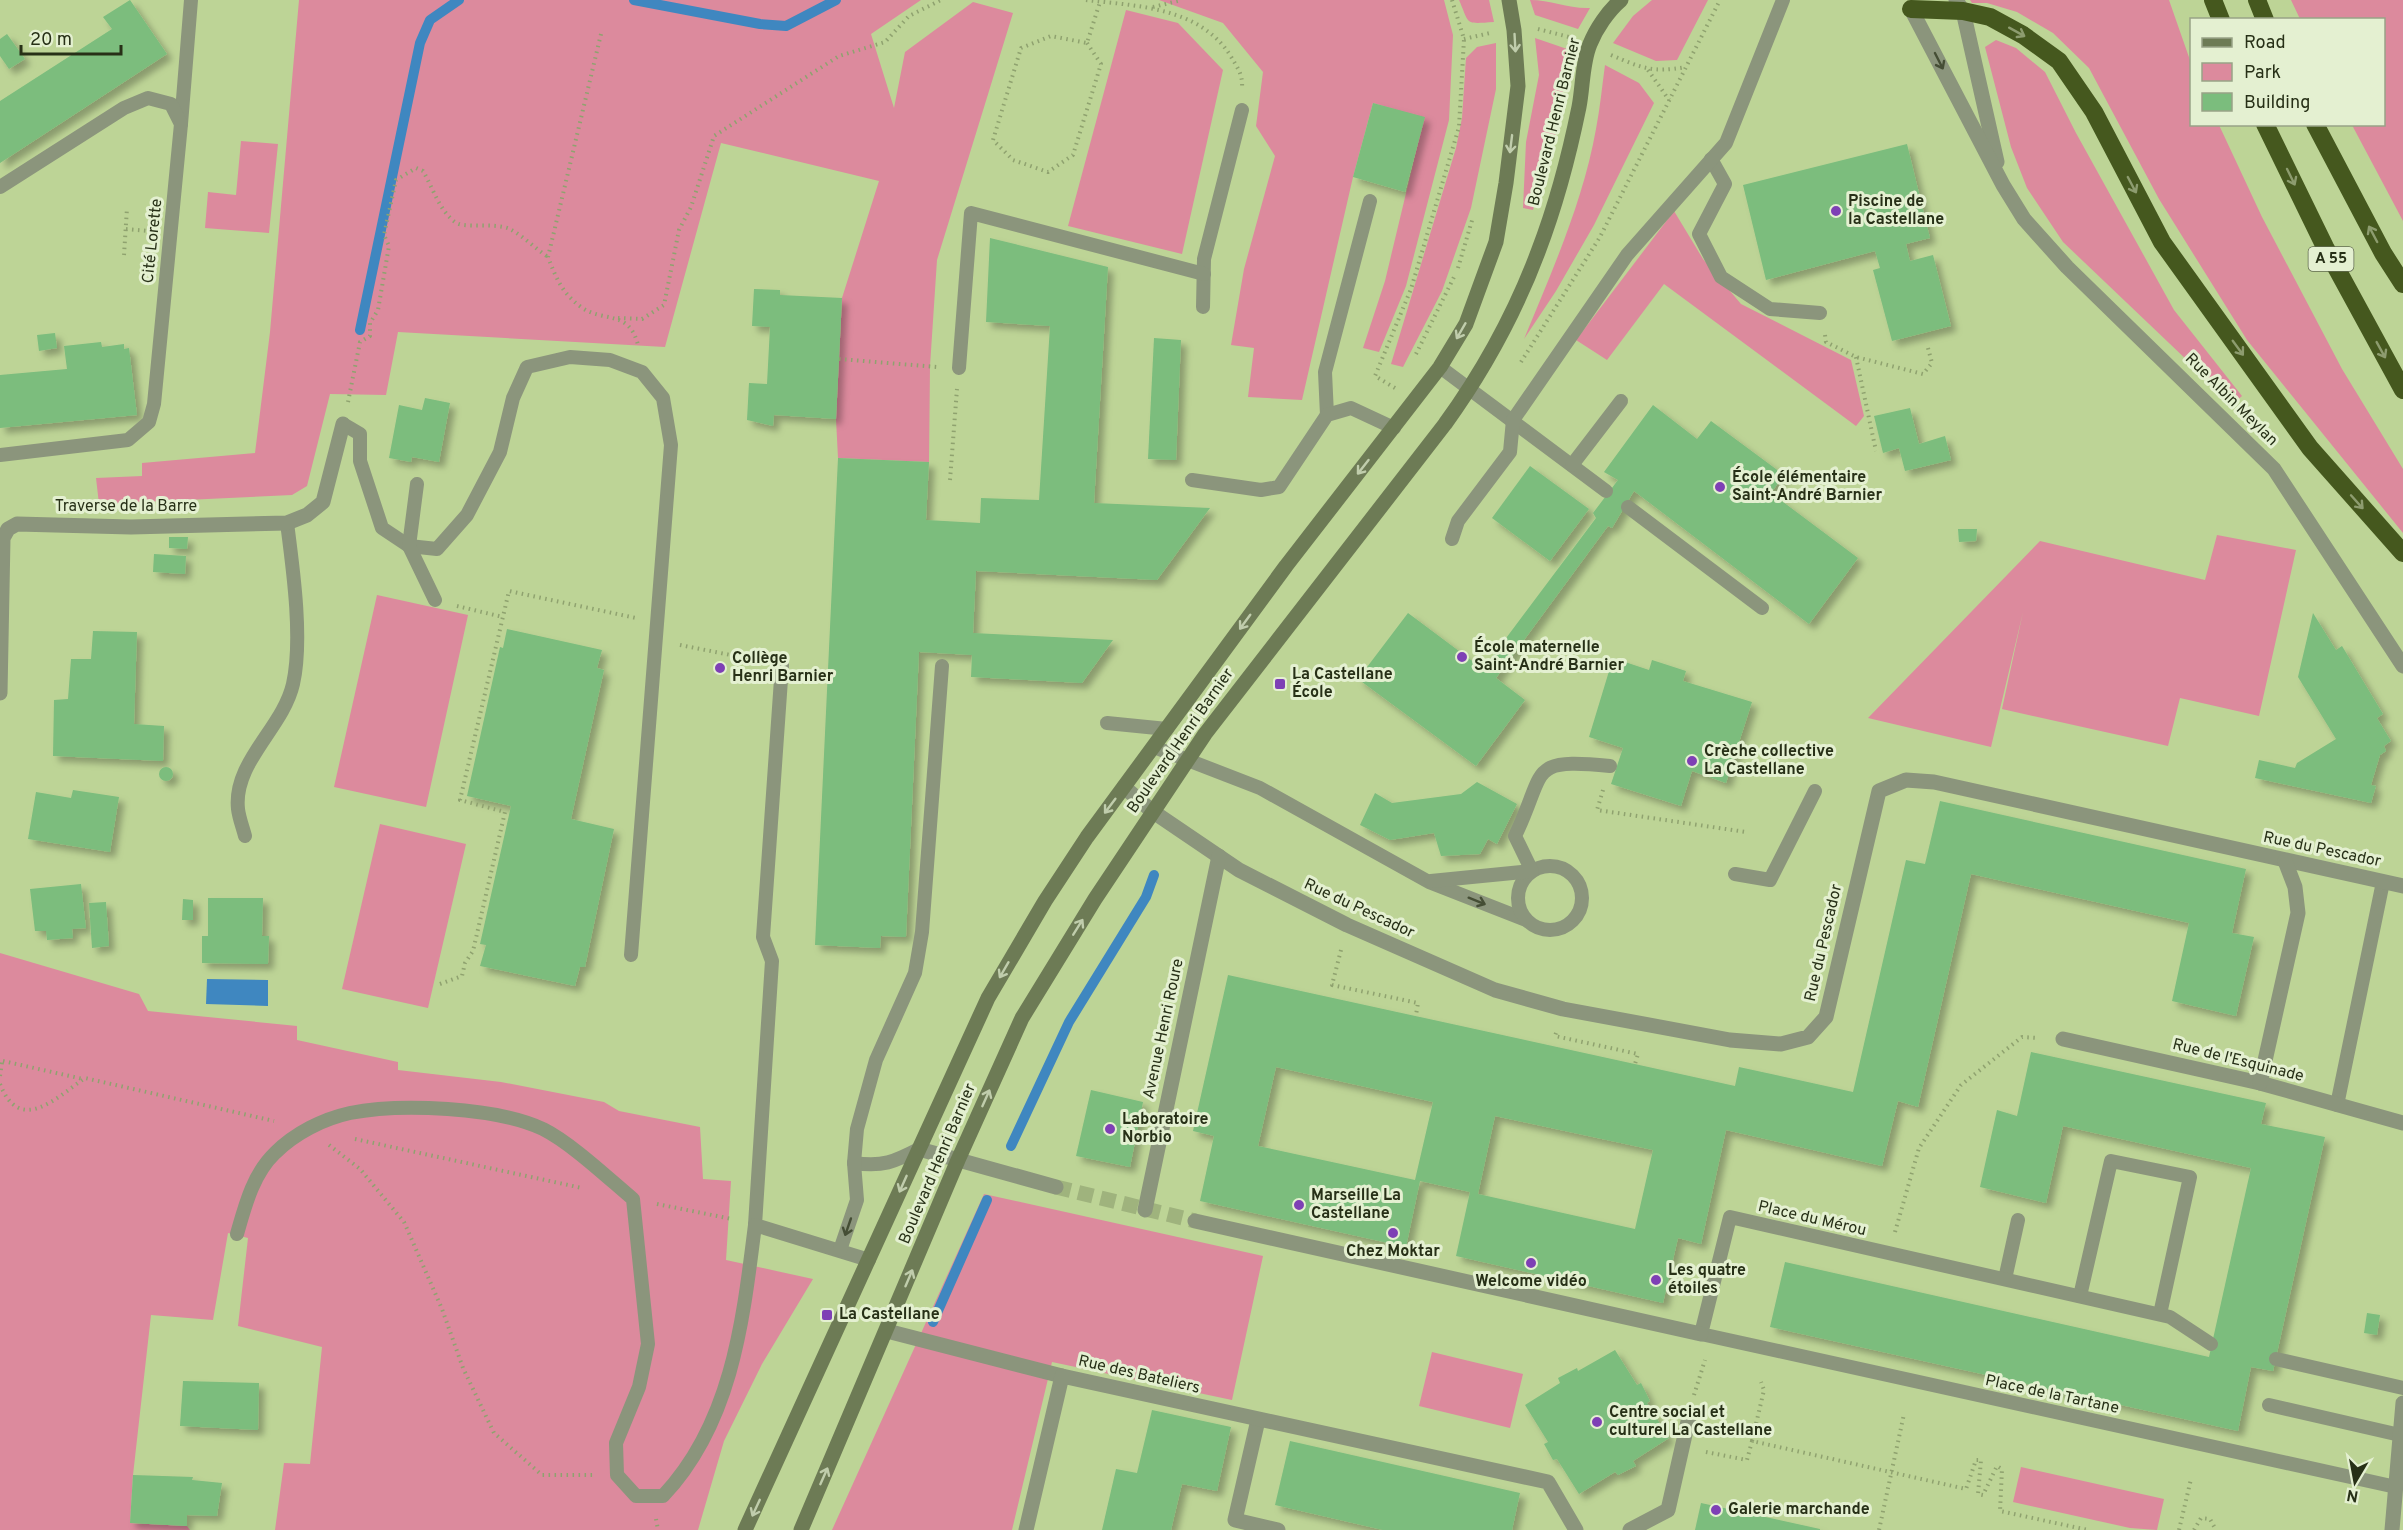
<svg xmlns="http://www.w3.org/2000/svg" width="2403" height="1530" font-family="Overpass,sans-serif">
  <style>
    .green { fill: #dc8a9d }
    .water { fill: #3f87c0 }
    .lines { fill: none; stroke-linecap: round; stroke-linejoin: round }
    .stream { stroke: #3f87c0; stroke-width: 10 }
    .building { fill: #7bbd7d; fill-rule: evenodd; filter: url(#shadow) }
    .street-tunnel { stroke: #9fb37d; stroke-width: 15; stroke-dasharray: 15 8; stroke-linecap: butt }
    .path { stroke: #8fa26f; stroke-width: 4; stroke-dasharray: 1.5 4.5; stroke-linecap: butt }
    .lane { stroke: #8b957c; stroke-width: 14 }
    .street { stroke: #8b957c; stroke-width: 15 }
    .secondary { stroke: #6d7b55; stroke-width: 15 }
    .highway { stroke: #45581e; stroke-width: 18 }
    .oneway { stroke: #8d9c6f }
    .oneway2 { stroke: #c0cdac }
    .oneway3 { stroke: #454e35 }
    .poi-dot { fill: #7e40b5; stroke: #e4f0d1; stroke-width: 2 }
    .labels { text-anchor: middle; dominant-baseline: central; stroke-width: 6; stroke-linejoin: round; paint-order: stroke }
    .shield { fill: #e4f0d1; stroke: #606a4f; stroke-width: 1.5 }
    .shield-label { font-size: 15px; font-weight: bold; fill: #273017 }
    .street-label { font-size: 16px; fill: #273017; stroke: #e4f0d1 }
    .poi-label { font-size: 16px; font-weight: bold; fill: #273017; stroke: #e4f0d1; text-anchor: start }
  </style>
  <defs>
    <filter id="shadow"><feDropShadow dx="5.5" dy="5.5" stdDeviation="3" flood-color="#0004"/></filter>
  </defs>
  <rect width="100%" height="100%" fill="#bdd496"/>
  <g class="green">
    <polygon points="299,0 921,0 871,34 894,108 905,52 973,2 1013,13 937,260 930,366 929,462 838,458 836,419 842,298 879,181 721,143 665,347 398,332 386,395 330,394 307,486 292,495 99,504 96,478 142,476 142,463 255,453 270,332"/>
    <polygon points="1159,0 1444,0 1453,35 1449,120 1406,286 1379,352 1363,348 1385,281 1424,118 1373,103 1353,177 1302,400 1248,397 1254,348 1231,345 1244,269 1275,156 1256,126 1263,72 1223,23"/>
    <path d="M1459 0H1489L1494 22C1464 24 1470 25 1459 0Z"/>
    <path d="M1530 0C1551 0 1569 9 1590 8L1578 29 1535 15Z"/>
    <polygon points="1652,0 1708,0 1677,60 1656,61 1613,43 1633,16"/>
    <polygon points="1970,0 2169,0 2191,63 2192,124 2219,125 2262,217 2342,369 2403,469 2403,533 2247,340 2159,199 2089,68 2053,33 2017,12 1987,3 1972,3"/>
    <polygon points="2291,0 2403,0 2403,221 2352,125 2384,124 2384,20 2300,19"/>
    <polygon points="1126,10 1178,23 1223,70 1182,254 1068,226"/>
    <polygon points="1535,38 1570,50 1555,137 1533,210 1523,208 1526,142 1539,75"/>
    <polygon points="1996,40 2016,48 2045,72 2076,133 2174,310 2242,396 2233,404 2063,242 2027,188 2011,147 1985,47"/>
    <polygon points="1496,43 1496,89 1471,208 1442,291 1403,367 1391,364 1456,148 1462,118 1466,58 1477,47"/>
    <path d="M1605 65 1639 83 1654 103 1594 225 1556 291 1524 339C1552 271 1583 202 1596 129 1600 108 1602 87 1605 65Z"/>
    <polygon points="241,141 278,144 269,233 205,228 208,192 236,195"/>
    <polygon points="1674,211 1703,259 1741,304 1851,360 1864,416 1856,426 1664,284 1607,360 1576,340"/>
    <polygon points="2217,535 2296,550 2259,716 2180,698 2168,746 2002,709 2023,612 1991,747 1868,718 2040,541 2205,580"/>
    <polygon points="377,595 468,615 426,807 334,787"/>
    <polygon points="380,824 466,844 428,1008 342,989"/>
    <polygon points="0,953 139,994 148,1011 297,1026 297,1040 398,1062 398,1070 501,1082 604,1102 619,1111 700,1127 703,1179 731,1181 726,1260 813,1279 762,1364 724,1441 698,1530 275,1530 284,1463 310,1464 322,1347 238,1326 248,1238 228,1233 213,1320 151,1315 133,1475 130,1523 187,1526 190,1530 0,1530"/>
    <polygon points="984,1194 1263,1256 1232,1400 1052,1362 1012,1530 832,1530"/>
    <polygon points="1432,1352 1523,1374 1510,1428 1419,1406"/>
    <polygon points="2021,1467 2164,1499 2157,1530 2130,1528 2013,1502"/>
  </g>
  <polygon class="water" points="207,979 268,980 268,1006 206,1004"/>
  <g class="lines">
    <g class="stream">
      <polyline points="634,0 760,24 786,26 836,0"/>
      <polyline points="360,330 420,43 430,20 459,0"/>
      <polyline points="1011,1146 1069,1022 1146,897 1154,875"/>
      <polyline points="933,1322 987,1200"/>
    </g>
  </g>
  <g class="building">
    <polygon points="130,0 167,54 0,163 0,101 112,29 103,17"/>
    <polygon points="7,34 25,59 9,69 0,56 0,39"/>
    <polygon points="1373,103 1425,117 1405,192 1353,177"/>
    <polygon points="1907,144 1930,238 1906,244 1910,261 1933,255 1951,326 1892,341 1873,270 1880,268 1875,251 1766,280 1743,185"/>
    <polygon points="990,238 1108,267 1094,503 1210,508 1157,580 976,571 973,633 1113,640 1082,683 971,677 972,655 919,652 906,937 881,936 880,948 815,945 838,458 929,462 926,520 980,523 981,498 1039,500 1050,326 986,322"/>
    <polygon points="754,289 780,290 780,295 842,298 836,419 774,415 773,426 747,420 749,383 767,384 770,327 752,326"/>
    <polygon points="55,333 57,348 39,351 37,335"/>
    <polygon points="1154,338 1181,340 1176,460 1148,459"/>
    <polygon points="101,342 102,347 124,344 124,349 129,348 137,415 0,428 0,375 67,369 64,346"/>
    <polygon points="425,398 450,403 439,462 412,457 411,462 389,458 399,405 422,410"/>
    <polygon points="1653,405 1697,439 1711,421 1784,475 1771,493 1858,558 1809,624 1634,491 1612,528 1608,526 1496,678 1525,700 1476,766 1358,679 1408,613 1483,669 1596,518 1593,513 1618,480 1604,472"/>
    <polygon points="1910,408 1919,444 1945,436 1951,460 1905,471 1899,448 1883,453 1874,416"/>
    <polygon points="1530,466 1589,509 1550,561 1492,518"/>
    <polygon points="1958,529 1977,529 1976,541 1959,542"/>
    <polygon points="169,537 188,537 187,549 169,548"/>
    <polygon points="154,554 186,556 185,574 153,572"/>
    <polygon points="2313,613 2336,650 2342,646 2383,714 2377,718 2391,741 2384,746 2386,751 2380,755 2371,785 2376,786 2371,803 2255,778 2259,760 2295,768 2297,763 2336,739 2298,677"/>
    <polygon points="507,629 602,650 597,668 604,670 571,819 614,829 585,967 580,967 575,986 480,966 486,945 480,944 511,806 467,796 500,647 503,648"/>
    <polygon points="93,631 137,632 134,724 164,726 163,761 53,756 54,700 68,699 71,659 91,659"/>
    <polygon points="1613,658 1649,670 1652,660 1686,671 1683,681 1752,702 1726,783 1692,771 1681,806 1611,784 1623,748 1589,737"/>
    <circle cx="166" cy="774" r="7"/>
    <polygon points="1477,782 1517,804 1497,844 1488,839 1480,854 1441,856 1434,833 1390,840 1360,825 1375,793 1392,803 1461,794"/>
    <polygon points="73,790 119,797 110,852 28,839 36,792 71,798"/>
    <path d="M1940 801 2246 869 2232 933 2254 937 2236 1016 2172 1001 2189 923 1971 874 1918 1107 1898 1101 1882 1166 1726 1130 1701 1244 1678 1238 1663 1303 1456 1256 1470 1192 1420 1181 1406 1247 1200 1201 1214 1136 1193 1131 1228 975 1735 1086 1739 1067 1853 1092 1906 860 1925 864ZM1276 1067 1433 1102 1415 1180 1258 1146ZM1495 1116 1653 1150 1635 1229 1478 1194Z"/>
    <polygon points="81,884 86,928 72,929 73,938 47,940 46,931 35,931 30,889"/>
    <polygon points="208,898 263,898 262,936 269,936 268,964 202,963 202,936 208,936"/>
    <polygon points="183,899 193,900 193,920 182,920"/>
    <polygon points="106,902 109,946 92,948 89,903"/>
    <polygon points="2031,1052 2266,1103 2261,1124 2325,1137 2273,1371 2251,1367 2238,1431 1770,1327 1785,1262 2209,1357 2251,1168 2063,1126 2046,1203 1980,1187 1997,1110 2017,1116"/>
    <polygon points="1091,1090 1143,1102 1130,1167 1076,1156"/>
    <polygon points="2367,1313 2380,1315 2377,1335 2364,1333"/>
    <polygon points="1615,1350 1637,1385 1641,1383 1650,1401 1647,1403 1669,1438 1633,1461 1636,1466 1618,1475 1615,1472 1579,1494 1557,1459 1553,1460 1544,1444 1548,1442 1525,1405 1560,1383 1558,1378 1577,1368 1578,1371"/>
    <polygon points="183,1381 259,1383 258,1430 180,1426"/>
    <polygon points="1152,1410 1231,1427 1217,1491 1182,1484 1171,1530 1102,1530 1116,1469 1137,1473"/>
    <polygon points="1290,1441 1520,1493 1512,1530 1383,1530 1275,1505"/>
    <polygon points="133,1475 193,1477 192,1480 222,1483 217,1516 187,1515 187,1526 130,1523"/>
    <polygon points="1701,1503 1820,1529 1820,1530 1695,1530"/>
  </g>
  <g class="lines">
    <polyline class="street-tunnel" points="1056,1187 1195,1221"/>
    <g class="path">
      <path d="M1086 0C1137 6 1199 7 1230 55 1237 67 1243 74 1242 88"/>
      <polyline points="1153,7 1182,0"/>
      <polyline points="1538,29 1569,37"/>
      <path d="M601 34 548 257C556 278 562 293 581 307 603 323 629 309 638 345"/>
      <polyline points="1464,39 1490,33"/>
      <polyline points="1087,43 1101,64 1073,155 1048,172 1013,160 993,140 1021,48 1051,36 1087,43 1100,2"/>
      <path d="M1611 55C1642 68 1652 73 1686 67"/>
      <polyline points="1648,70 1669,100"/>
      <polyline points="126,229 149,231"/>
      <polyline points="124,255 127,208"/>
      <polyline points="1458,268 1473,217"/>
      <polyline points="618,318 642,319 664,305 679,230 691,207 714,136 839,56 885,42 909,16 941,0"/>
      <polyline points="1825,335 1826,342 1856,357 1923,374 1932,363 1928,348"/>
      <polyline points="1416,354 1455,275"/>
      <polyline points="1856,357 1876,451"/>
      <polyline points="839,359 937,367"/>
      <polyline points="1521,362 1600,237 1720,0"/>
      <polyline points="1395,388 1375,376 1411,289 1459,127 1464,39 1452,0"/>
      <path d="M348 402 360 342 370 336V323L378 310 389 246 384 235 396 180 416 168 423 171C433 188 439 210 455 222 463 229 494 222 510 229 523 236 536 249 548 257"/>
      <polyline points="950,480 957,389"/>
      <polyline points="457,606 503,617"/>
      <polyline points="680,645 761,661"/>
      <polyline points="1603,790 1597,810 1746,832"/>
      <polyline points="1341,950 1332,985 1418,1003 1416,1015"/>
      <polyline points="440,984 462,976 465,963 473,951 505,812 460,800 509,591 636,618"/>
      <polyline points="1556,1033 1555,1036 1638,1054 1635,1064"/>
      <polyline points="3,1061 83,1079"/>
      <polyline points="0,1076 2,1062"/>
      <path d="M0 1084C20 1135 56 1098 85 1078L274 1121"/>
      <polyline points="355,1139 582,1188"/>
      <polyline points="329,1145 360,1169 404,1222 442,1309 463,1368 494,1433 542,1475 595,1475"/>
      <polyline points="657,1204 732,1219"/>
      <polyline points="1895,1232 1919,1148 1961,1085 2022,1037 2038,1038"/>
      <polyline points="1694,1395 1705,1360"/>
      <polyline points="1752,1441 1764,1390 1761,1382"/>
      <polyline points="1706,1452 1747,1460 1752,1441 1966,1489 1976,1460 1981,1460 1978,1494 1983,1495 1997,1466 2002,1469 2000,1511 2088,1530"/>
      <polyline points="656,1519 658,1530"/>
      <polyline points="1879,1530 1904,1414"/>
      <polyline points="2179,1530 2191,1479"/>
      <polyline points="2194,1530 2201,1518 2210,1519 2216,1530"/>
    </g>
    <g class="lane">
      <polyline points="181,124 191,0"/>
      <polyline points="1711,159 1725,184 1699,234 1721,277 1770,309 1820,313"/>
      <polyline points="0,187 124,108 148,98 171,104 181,124 154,404 149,422 128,440 0,455"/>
      <polyline points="1203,307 1204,259 1242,110"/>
      <polyline points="1440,367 1606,491"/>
      <polyline points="959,368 971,213 1204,274"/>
      <polyline points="1327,415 1325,372 1370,201"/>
      <polyline points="343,424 360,434 360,461 382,528 409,546 437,549 467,515 500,452 513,398 527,367 570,357 610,360 642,372 663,398 671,445 631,955"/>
      <polyline points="1572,465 1621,401"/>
      <polyline points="1192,480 1261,490 1279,487 1327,415 1351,408 1394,428"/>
      <polyline points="417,484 409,546 435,600"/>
      <polyline points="1628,507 1762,608"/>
      <polyline points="1452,539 1458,521 1510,452 1513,420 1627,255 1726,143 1783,0"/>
      <polyline points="1107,723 1167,729"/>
      <polyline points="1154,747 1260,788 1429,882 1526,920"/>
      <path d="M245 836C243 828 239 818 238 809 233 762 283 728 293 684 303 640 293 569 287 523"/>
      <circle cx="1550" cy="898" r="32"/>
      <polyline points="1735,874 1770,880 1815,791"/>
      <path d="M1431 881 1532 871 1515 836C1547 770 1526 758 1610 766"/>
      <polyline points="2337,1105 2383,882"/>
      <path d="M854 1163C883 1167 894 1162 919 1149"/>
      <polyline points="755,1225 772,961 763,937 782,665"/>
      <path d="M237 1234C245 1206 253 1174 275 1153 295 1133 323 1119 350 1113 400 1103 496 1107 543 1129 571 1143 608 1178 633 1199L648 1344 639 1387 616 1443 617 1475 636 1496H663C732 1423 743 1321 755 1225L869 1260"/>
      <polyline points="840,1250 857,1200 854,1163 857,1129 876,1060 915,973 922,932 942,666"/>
      <polyline points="2005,1279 2018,1220"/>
      <polyline points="2080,1296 2111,1161 2190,1177 2160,1314"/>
      <polyline points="2211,1344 2170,1317 1730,1217 1701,1334 2396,1487"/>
      <polyline points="2276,1359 2403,1388"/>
      <polyline points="2269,1405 2400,1435"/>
    </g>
    <g class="street">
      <polyline points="1956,0 1963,11 1997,162"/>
      <polyline points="1911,9 2003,185 2024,219 2067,267 2274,469 2403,666"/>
      <polyline points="0,693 3,538 8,529 17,524 131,527 287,523 307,515 323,502 343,424"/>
      <polyline points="1124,787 1152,811 1239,870 1347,925 1495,990 1563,1009 1730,1040 1781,1044 1808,1037 1826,1017 1879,791 1906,780 1934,782 2403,886"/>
      <polyline points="2063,1039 2260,1083 2403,1123"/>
      <polyline points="2260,1083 2298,913 2295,887 2285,861"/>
      <polyline points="919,1149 1056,1187"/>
      <polyline points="1145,1210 1219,856"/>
      <polyline points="1195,1221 1701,1334"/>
      <polyline points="887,1331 1062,1376"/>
      <polyline points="1258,1420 1235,1520 1278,1530"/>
      <polyline points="1026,1530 1062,1376 1548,1482 1576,1530"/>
      <polyline points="1630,1530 1668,1510 1689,1417"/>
      <polyline points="2392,1530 2403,1403"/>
    </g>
    <g class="secondary">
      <polyline points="745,1530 988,998 1045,901 1087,837 1286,566 1440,367 1466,324 1496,242 1506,183 1518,86 1514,30 1509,0"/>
      <path d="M801 1530 958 1160 1022 1018 1095 899 1205 734 1445 424C1484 370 1515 313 1538 252 1556 205 1569 156 1579 107 1583 87 1582 63 1590 44 1596 29 1608 11 1621 0"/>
    </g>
    <g class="highway">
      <polyline points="2213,0 2221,20"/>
      <polyline points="2257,0 2265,20"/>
      <polyline points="1911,9 1963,11 1990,17 2023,35 2059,61 2094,112 2162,242 2310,448 2403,553"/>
      <polyline points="2265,124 2325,247 2403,390"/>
      <polyline points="2315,124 2383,253 2403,284"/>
    </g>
  </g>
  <defs><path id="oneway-shaft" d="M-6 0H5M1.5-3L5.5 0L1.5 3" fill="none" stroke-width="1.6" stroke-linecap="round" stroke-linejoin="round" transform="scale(1.5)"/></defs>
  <g class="oneway">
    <use href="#oneway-shaft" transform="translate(2017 32) rotate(29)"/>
    <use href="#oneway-shaft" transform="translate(2291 177) rotate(64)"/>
    <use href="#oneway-shaft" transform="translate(2132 185) rotate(62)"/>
    <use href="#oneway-shaft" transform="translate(2373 234) rotate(-118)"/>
    <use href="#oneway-shaft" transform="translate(2238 348) rotate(54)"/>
    <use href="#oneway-shaft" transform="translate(2381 350) rotate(61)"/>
    <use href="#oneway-shaft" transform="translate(2357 502) rotate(48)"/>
  </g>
  <g class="oneway2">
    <use href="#oneway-shaft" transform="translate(1515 43) rotate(87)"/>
    <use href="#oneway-shaft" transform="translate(1511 144) rotate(97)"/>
    <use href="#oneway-shaft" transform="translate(1461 331) rotate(120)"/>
    <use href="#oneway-shaft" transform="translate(1363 467) rotate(128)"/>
    <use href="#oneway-shaft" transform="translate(1245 622) rotate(126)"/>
    <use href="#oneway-shaft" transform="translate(1110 806) rotate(127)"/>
    <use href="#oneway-shaft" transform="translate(1078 927) rotate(-58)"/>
    <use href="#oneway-shaft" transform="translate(1004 970) rotate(120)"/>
    <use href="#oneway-shaft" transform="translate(986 1098) rotate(-66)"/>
    <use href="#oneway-shaft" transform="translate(903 1184) rotate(114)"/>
    <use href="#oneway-shaft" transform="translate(909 1278) rotate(-67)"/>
    <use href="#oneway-shaft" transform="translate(824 1476) rotate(-66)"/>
    <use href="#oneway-shaft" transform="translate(756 1508) rotate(115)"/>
  </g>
  <g class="oneway3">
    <use href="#oneway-shaft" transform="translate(1939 61) rotate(63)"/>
    <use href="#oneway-shaft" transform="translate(1477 901) rotate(22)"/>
    <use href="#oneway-shaft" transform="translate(848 1227) rotate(109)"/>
  </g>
  <g class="poi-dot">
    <circle cx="1836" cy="211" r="6"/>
    <circle cx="1720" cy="487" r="6"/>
    <circle cx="1462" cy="657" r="6"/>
    <circle cx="720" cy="668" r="6"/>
    <rect x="1274" y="678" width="12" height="12" rx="3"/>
    <circle cx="1692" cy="761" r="6"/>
    <circle cx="1110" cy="1129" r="6"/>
    <circle cx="1299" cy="1205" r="6"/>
    <circle cx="1393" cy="1233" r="6"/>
    <circle cx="1531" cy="1263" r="6"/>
    <circle cx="1656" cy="1280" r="6"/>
    <rect x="821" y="1309" width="12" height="12" rx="3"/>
    <circle cx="1597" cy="1422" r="6"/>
    <circle cx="1716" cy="1510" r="6"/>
  </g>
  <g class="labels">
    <rect class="shield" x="2308.5" y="247" width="45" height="24" rx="4.5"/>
    <g class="shield-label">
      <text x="2331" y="259">A 55</text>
    </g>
    <g class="street-label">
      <text transform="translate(1555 122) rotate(-76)">Boulevard Henri Barnier</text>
      <text transform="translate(153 241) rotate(-84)">Cité Lorette</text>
      <text transform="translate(2231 400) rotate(45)">Rue Albin Meylan</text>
      <text x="126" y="507">Traverse de la Barre</text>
      <text transform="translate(1181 741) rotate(-55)">Boulevard Henri Barnier</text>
      <text transform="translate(2322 850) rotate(12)">Rue du Pescador</text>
      <text transform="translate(1359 909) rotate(25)">Rue du Pescador</text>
      <text transform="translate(1824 943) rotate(-77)">Rue du Pescador</text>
      <text transform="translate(1164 1029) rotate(-78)">Avenue Henri Roure</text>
      <text transform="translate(2238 1061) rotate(14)">Rue de l'Esquinade</text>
      <text transform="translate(938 1164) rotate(-67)">Boulevard Henri Barnier</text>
      <text transform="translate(1812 1219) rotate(13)">Place du Mérou</text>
      <text transform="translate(1139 1375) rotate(13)">Rue des Bateliers</text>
      <text transform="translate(2052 1395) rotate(12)">Place de la Tartane</text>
    </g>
    <g class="poi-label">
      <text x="1848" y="202">Piscine de<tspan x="1848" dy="18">la Castellane</tspan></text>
      <text x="1732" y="478">École élémentaire<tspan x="1732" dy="18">Saint-André Barnier</tspan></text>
      <text x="1474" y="648">École maternelle<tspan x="1474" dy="18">Saint-André Barnier</tspan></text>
      <text x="732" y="659">Collège<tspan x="732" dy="18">Henri Barnier</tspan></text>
      <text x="1292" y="675">La Castellane<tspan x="1292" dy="18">École</tspan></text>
      <text x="1704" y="752">Crèche collective<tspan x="1704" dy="18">La Castellane</tspan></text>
      <text x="1122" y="1120">Laboratoire<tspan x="1122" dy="18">Norbio</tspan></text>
      <text x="1311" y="1196">Marseille La<tspan x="1311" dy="18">Castellane</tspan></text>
      <text x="1393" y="1252" text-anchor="middle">Chez Moktar</text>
      <text x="1668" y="1271">Les quatre<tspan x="1668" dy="18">étoiles</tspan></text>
      <text x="1531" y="1282" text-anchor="middle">Welcome vidéo</text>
      <text x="839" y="1315">La Castellane</text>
      <text x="1609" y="1413">Centre social et<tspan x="1609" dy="18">culturel La Castellane</tspan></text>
      <text x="1728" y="1510">Galerie marchande</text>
    </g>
  </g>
  <rect x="2190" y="18" width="195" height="108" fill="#e4f0d1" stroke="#98a387" stroke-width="1.5"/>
  <rect x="2202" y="38" width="30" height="9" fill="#6d7b55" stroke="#98a387" stroke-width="1.5"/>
  <text x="2244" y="48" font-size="18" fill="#273017">Road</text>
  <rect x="2202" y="63" width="30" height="18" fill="#dc8a9d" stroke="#98a387" stroke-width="1.5"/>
  <text x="2244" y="78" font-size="18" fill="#273017">Park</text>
  <rect x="2202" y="93" width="30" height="18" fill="#7bbd7d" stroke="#98a387" stroke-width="1.5"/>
  <text x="2244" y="108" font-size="18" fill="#273017">Building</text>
  <g transform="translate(2355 1482) rotate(190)" stroke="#e4f0d1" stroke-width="4.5" paint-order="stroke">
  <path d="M0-4.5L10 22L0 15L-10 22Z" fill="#273017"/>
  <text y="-9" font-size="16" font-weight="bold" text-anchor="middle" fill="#273017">N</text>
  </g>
  <path d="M21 45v9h100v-9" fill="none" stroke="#273017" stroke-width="3"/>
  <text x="30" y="45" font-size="18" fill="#273017" stroke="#e4f0d1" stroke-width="4.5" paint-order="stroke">20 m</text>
</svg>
